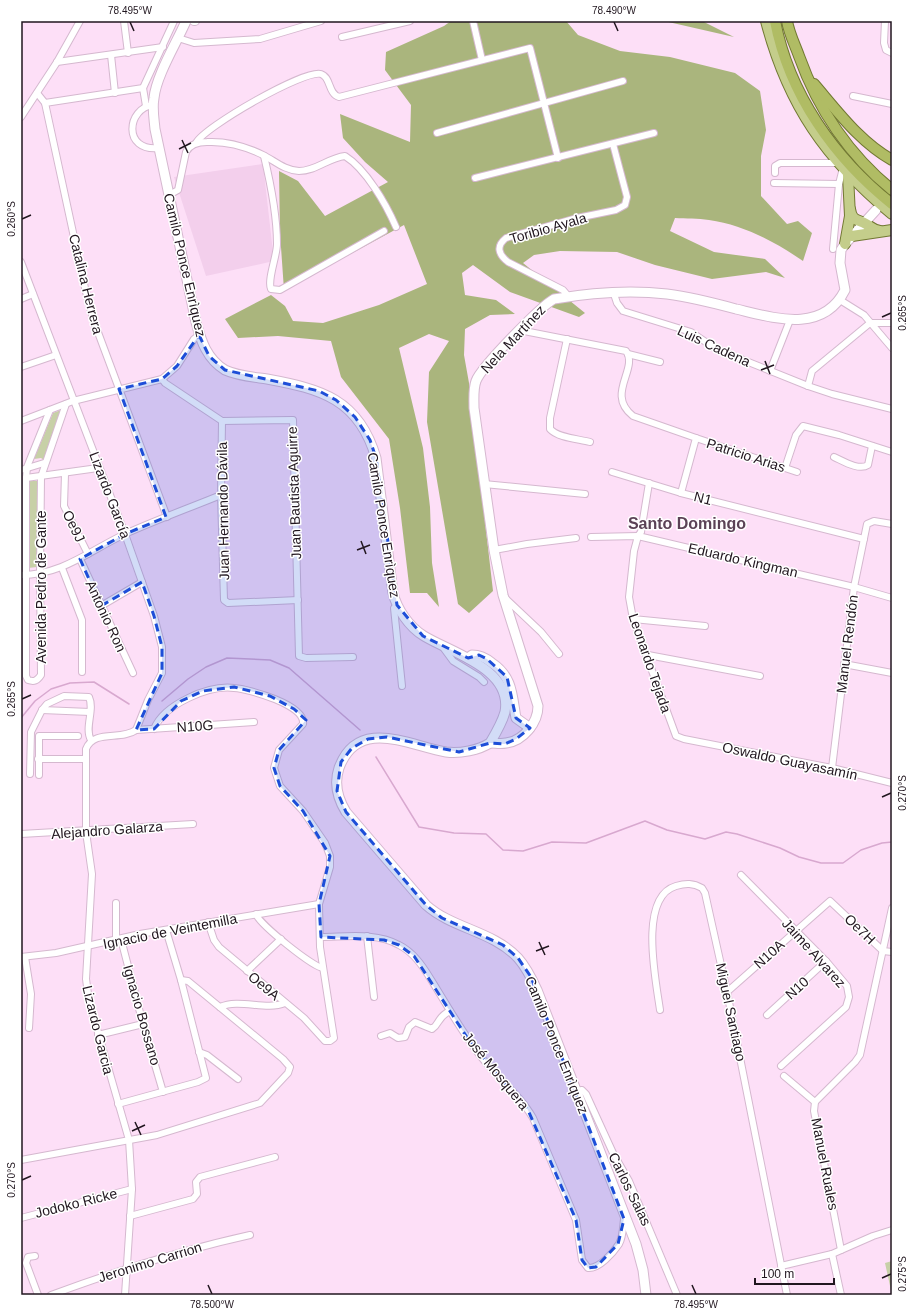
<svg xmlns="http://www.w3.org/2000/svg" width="913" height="1316" font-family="Helvetica,sans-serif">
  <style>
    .built { fill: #f3cfec }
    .green { fill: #c7d0a7 }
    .forest { fill: #aab57d }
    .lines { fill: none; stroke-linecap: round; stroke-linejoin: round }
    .stream { stroke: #d8a8cf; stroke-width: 1.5 }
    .minor-casing { stroke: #d5b8cf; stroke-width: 8 }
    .tertiary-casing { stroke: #d5b8cf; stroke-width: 10 }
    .secondary-casing { stroke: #d5b8cf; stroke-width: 11 }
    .primary-casing { stroke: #717832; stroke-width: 12 }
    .trunk-casing { stroke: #717832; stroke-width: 12 }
    .minor { stroke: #fff; stroke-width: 6 }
    .tertiary { stroke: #fff; stroke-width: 8 }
    .secondary { stroke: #fff; stroke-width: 9 }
    .primary { stroke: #c4cd8b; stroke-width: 10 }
    .trunk { stroke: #b0bc64; stroke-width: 10 }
    .marked { fill: #1d4ed8; fill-opacity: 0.2; stroke: #1d4ed8; stroke-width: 3; stroke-dasharray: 8 5; stroke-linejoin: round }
    .ticks { fill: none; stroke: #21161f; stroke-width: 1.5 }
    .labels { text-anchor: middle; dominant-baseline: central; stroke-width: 3; stroke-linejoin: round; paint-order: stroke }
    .street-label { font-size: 14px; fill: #21161f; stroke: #fff }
    .quarter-label { font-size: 16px; font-weight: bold; fill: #5b4256; stroke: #fff }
    .neatline { fill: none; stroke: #21161f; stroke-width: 1.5 }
    .ticks-label { font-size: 10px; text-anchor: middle; fill: #21161f }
  </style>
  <rect width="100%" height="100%" fill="#fddff7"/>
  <polygon class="built" points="263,164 274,261 206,276 174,177"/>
  <g class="green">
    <polygon points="61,410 44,460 41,458 34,459 53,413"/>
    <polygon points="30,481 39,481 37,567 28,568"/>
    <polygon points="892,1261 892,1295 885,1263"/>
  </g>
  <g class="forest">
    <path d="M451 21H566L578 35 620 51 670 57 735 73 760 91 766 130 761 156V196L787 224 798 221 812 233 803 261C775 242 744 225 709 220 698 218 686 219 675 218L670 231 714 252 765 259 785 278 766 272 712 279 655 265 617 252 560 251 534 255 523 263 585 313 579 317 510 292 473 265 462 273 465 295 496 300 515 314 490 315 465 329 464 355 469 383 493 591 469 613 458 604 427 422 429 372 449 341 429 334 399 348 423 448 430 507 432 563 439 607 427 593H410L400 508 389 439 341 377 331 341 278 336 238 338 225 319 271 295 285 306 293 321 323 323 379 305 427 284 404 225 284 290 280 233 279 171 298 181 325 216 388 182 365 162 343 138 340 114 410 142 411 105 385 70 386 52 444 26Z"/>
    <polygon points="664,21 702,21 734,37"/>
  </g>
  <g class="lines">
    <g class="stream">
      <polyline points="162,701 188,679 206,667 227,658 270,660 289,668 360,730"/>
      <polyline points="21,718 35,701 51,689 70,683 94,682 129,704"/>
      <polyline points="376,757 419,827 454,833 486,834 503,850 523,851 552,842 586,843 645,821 667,830 705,839 726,832 737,834 780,848 799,857 821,863 843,863 861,850 882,843 892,842"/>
    </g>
    <g class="minor-casing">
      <g id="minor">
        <polyline points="124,21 128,53"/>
        <polyline points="473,21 482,60"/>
        <polyline points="885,21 884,43 886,50 892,53"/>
        <polyline points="342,37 410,21"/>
        <polyline points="178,38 194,43 260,39 321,21"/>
        <polyline points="111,55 115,93"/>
        <polyline points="57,62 163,47"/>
        <polyline points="143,88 146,106"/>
        <polyline points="37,93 45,103 85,288 93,319 167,517"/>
        <polyline points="853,96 892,104"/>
        <polyline points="45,103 143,88 174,21"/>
        <path d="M153 105C127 108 122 152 159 148"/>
        <polyline points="21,117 57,62 80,21"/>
        <polyline points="437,133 623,81"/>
        <path d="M196 143C204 127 305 69 321 74 331 77 328 94 339 97L530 48 558 158"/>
        <path d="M264 156C271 185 277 214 277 244 277 256 267 280 271 289L280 290 384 231"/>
        <polyline points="775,173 775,166 780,163 838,163"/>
        <polyline points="475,178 654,133"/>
        <polyline points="774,183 839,184"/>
        <path d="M169 195 178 190 186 152C190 144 198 142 207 142 227 141 245 146 263 155 275 161 284 170 299 171 316 171 328 158 345 156 366 169 386 204 396 227"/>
        <polyline points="833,249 839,184 843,168"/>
        <polyline points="21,262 125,534 154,616 162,647 162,673 148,700 136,730"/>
        <polyline points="614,294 617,303 623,311 691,332 716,349 808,386 832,394 892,409"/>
        <path d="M569 297 563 290 508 262C498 254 496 246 506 238L577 218 616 210 625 205 627 197 613 144"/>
        <polyline points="21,299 33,294"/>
        <polyline points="840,300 864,315 892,348"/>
        <path d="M519 330 626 351C639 369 605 394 633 416L696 438 681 493"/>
        <path d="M567 339 550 418V429C558 438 579 439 590 442"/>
        <polyline points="628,354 660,362"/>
        <polyline points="21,367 56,355"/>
        <polyline points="770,371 790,320"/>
        <polyline points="162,379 165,383 222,421 293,420 299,656 306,658 353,657"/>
        <polyline points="808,386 812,371 870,323 892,323"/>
        <path d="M50 410 27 467 26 478V676L28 680C34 682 37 681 41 675L40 574 41 477 66 404"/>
        <polyline points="21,421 73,401 162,379 177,366 194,339 199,335"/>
        <polyline points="222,421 221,495 224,600 228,603 298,600"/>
        <polyline points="696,438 797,472"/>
        <path d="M834 457C843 461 859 471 868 465L872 446"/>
        <polyline points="785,468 796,435 803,426 839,435 892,452"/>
        <polyline points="21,470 44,463"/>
        <polyline points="612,472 681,493 864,539"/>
        <polyline points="65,474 64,506 88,554"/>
        <polyline points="26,478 98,468"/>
        <polyline points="649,483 641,532 638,536 634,551 629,597 633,619 676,736 684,739 832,768 892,783"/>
        <polyline points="484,484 585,494"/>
        <polyline points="591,537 638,536 854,587 892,598"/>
        <polyline points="494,550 527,544 576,538"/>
        <polyline points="80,559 133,673"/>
        <polyline points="62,568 82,620 82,672"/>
        <path d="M21 575C62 575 89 551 125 534 156 520 189 508 221 495"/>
        <polyline points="505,598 541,632 559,654"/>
        <polyline points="397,605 394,608 402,686"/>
        <polyline points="101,606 142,582"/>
        <polyline points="633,619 705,626"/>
        <polyline points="442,646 453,661 479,677 484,682"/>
        <polyline points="648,655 760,676"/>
        <polyline points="844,664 892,673"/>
        <polyline points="42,710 90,712"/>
        <path d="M154 729C164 704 209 685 234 688 249 689 306 705 303 724L279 750 274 768 280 786 303 811 325 843 330 856V867L319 904 320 947 334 1038 330 1041H325L304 1018 219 947 214 940 208 922"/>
        <polyline points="38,759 86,759"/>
        <polyline points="832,768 854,587 867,524 874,521 892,524"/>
        <path d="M30 774 31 732 42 710 47 704 64 696 89 697C95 710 84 728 91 740"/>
        <polyline points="39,775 39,736 78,736"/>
        <polyline points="21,834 193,824"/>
        <polyline points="741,875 826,961 847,986 849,997 846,1007 781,1066"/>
        <path d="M256 914C259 924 314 968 323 968"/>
        <polyline points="367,936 374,997"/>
        <path d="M321 937C346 937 376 932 399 945 413 952 422 965 430 978 447 1005 462 1033 482 1058 498 1078 520 1095 533 1118L576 1220 582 1260 588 1268C599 1269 613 1253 619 1244 623 1237 623 1227 624 1219"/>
        <polyline points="121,939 143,1024 163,1092"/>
        <polyline points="116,940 116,903"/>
        <polyline points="21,957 56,953 140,934 319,904"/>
        <polyline points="25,957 31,994 29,1028"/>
        <polyline points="247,971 281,939"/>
        <polyline points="727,992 830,901 883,951 892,952"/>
        <path d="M220 1007C240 998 265 1011 285 1003"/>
        <path d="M660 1010C656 981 638 897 676 886 686 883 693 883 702 888L705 893 727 992 787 1295"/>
        <polyline points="767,1015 826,961"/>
        <polyline points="98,1035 143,1024"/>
        <path d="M381 1036 390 1033 398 1038 405 1037 409 1027 415 1022 432 1029C440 1024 437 1017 450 1011"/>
        <polyline points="199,1052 207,1055 238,1079"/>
        <polyline points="784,1076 815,1102"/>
        <polyline points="577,1091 582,1090 586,1094 613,1153 629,1181 677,1295"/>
        <polyline points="118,1104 198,1082 206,1078 181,980 166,930"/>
        <polyline points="21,1160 157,1135 260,1103 288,1073 290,1067 283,1059 188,981 181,980"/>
        <polyline points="130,1216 193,1199 197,1194 196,1182 200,1177 275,1157"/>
        <polyline points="21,1218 132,1189"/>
        <polyline points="841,1250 814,1111 815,1102 855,1062 860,1055 892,908"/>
        <polyline points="832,1254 841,1295"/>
        <polyline points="35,1256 28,1257 26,1263 38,1295"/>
        <polyline points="781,1266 832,1254 873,1236 892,1230"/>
        <path d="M51 1295C116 1271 182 1250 250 1235"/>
        <path d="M125 1295 132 1189 129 1140 89 1001 86 979 92 874 86 832V749C94 729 121 741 136 730L254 722"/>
      </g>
    </g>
    <g class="tertiary-casing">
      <polyline id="tertiary" points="194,21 195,21"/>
    </g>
    <g class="secondary-casing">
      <g id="secondary">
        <path d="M186 21C177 42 156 76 154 98 152 108 154 118 155 129L196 322C201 341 207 359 225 370 238 376 253 377 267 379 321 389 359 399 376 458L393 593C397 609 409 627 424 636 452 653 513 669 505 712 502 723 496 733 490 743 479 750 460 754 446 752 410 746 358 716 339 768 334 783 338 799 346 812L426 905C453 929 493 931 518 958 526 967 532 979 537 990L636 1244 643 1270 646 1295"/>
        <path d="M468 658 472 655C480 655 486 658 492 663 513 677 512 696 516 718L530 728"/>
        <path d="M490 743C495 743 501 744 506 743 523 741 538 723 538 706L503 595 494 550 474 408C474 399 473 389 476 381 481 367 541 306 554 299 589 293 632 290 667 294 690 297 714 303 736 309 774 318 823 334 845 290L840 263 841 250 845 244 876 210"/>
      </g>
    </g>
    <g class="primary-casing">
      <g id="primary">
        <path d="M766 21C788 105 826 159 892 214"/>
        <path d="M850 209C852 222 858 219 866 224 871 227 873 230 880 231"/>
        <polyline points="852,236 892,230"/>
        <polyline points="845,244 850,216 848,175"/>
      </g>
    </g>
    <g class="trunk-casing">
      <g id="trunk">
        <path d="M775 21C789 94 834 158 892 204"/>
        <path d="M787 21C789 33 795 45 799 56 818 109 848 154 892 190"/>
        <path d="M814 84C838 112 860 142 892 160"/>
      </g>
    </g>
    <use href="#minor" class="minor"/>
    <use href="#tertiary" class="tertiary"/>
    <use href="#secondary" class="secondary"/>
    <use href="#primary" class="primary"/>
    <use href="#trunk" class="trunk"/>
  </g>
  <path class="marked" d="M199 335 209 356 225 370 319 391 336 400 355 417 370 440 376 458 397 605 423 636 468 658 479 655 487 659 507 677 516 718 530 728 516 739 505 744 490 743 459 752 387 737 368 739 352 748 341 762 337 791 346 812 426 905 442 918 503 945 518 958 531 977 624 1219 618 1244 596 1267 588 1268 582 1260 576 1220 528 1110 470 1042 414 956 399 945 384 940 321 937 319 904 330 856 303 811 280 786 274 768 279 750 306 720 294 709 270 696 234 687 203 691 181 701 154 729 136 730 162 673V647L154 616 142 582 101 606 80 559 125 534 166 517 119 389 162 379 177 366Z"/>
  <path class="ticks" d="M130 22 134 31M614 22 618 31M182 140 188 153M179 149 191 143M22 219 31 215M882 317 891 313M765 361 770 374M761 370 774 365M361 541 366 554M357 550 370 545M22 699 31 695M882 797 891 793M539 942 545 955M536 951 549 946M135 1122 141 1135M132 1131 145 1125M22 1180 31 1176M882 1278 891 1274M208 1285 212 1294M692 1285 696 1294"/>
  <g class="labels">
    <g class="street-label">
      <text transform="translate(548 228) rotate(-16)">Toribio Ayala</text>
      <text transform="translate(185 265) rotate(77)">Camilo Ponce Enrìquez</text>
      <text transform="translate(86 284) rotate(76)">Catalina Herrera</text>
      <text transform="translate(513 339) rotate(-47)">Nela Martínez</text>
      <text transform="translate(714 346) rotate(25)">Luis Cadena</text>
      <text transform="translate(746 455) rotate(18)">Patricio Arias</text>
      <text transform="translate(294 493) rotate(-92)">Juan Bautista Aguirre</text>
      <text transform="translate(110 495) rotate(69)">Lizardo García</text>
      <text transform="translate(703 498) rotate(14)">N1</text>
      <text transform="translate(223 511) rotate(-91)">Juan Hernando Dávila</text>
      <text transform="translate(384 525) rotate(81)">Camilo Ponce Enrìquez</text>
      <text transform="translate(74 526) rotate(64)">Oe9J</text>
      <text transform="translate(743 560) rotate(13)">Eduardo Kingman</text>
      <text transform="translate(41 587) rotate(-90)">Avenida Pedro de Gante</text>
      <text transform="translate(106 616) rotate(65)">Antonio Ron</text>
      <text transform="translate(847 644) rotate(-83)">Manuel Rendón</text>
      <text transform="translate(650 663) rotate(71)">Leonardo Tejada</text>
      <text transform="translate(195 726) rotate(-4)">N10G</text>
      <text transform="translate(790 761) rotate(12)">Oswaldo Guayasamín</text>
      <text transform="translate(107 830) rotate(-4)">Alejandro Galarza</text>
      <text transform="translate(860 929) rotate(44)">Oe7H</text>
      <text transform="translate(170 931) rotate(-11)">Ignacio de Veintemilla</text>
      <text transform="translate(814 953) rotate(48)">Jaime Alvarez</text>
      <text transform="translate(769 954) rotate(-42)">N10A</text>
      <text transform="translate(264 986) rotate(39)">Oe9A</text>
      <text transform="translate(797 988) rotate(-42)">N10</text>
      <text transform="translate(731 1012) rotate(78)">Miguel Santiago</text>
      <text transform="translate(142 1015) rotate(74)">Ignacio Bossano</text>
      <text transform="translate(98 1030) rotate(76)">Lizardo Garcia</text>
      <text transform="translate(557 1045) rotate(68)">Camilo Ponce Enrìquez</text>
      <text transform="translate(496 1071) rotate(51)">José Mosquera</text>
      <text transform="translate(825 1164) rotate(79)">Manuel Ruales</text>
      <text transform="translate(630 1189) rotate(64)">Carlos Salas</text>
      <text transform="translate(76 1203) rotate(-14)">Jodoko Ricke</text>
      <text transform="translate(150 1262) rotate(-17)">Jeronimo Carrion</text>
    </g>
    <g class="quarter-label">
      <text x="687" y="523">Santo Domingo</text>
    </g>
  </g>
  <rect width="913" height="1316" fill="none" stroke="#ffffff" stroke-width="44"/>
  <path d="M755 1278v6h79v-6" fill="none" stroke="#21161f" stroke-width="2"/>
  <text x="761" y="1278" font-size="12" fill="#21161f" stroke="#ffffff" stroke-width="3" paint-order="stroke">100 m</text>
  <rect x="22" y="22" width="869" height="1272" class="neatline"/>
  <g class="ticks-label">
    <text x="130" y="14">78.495°W</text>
    <text x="614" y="14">78.490°W</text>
    <text transform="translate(11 219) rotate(-90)" y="4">0.260°S</text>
    <text transform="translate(902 313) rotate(-90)" y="4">0.265°S</text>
    <text transform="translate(11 699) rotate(-90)" y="4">0.265°S</text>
    <text transform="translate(902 793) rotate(-90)" y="4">0.270°S</text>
    <text transform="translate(11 1180) rotate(-90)" y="4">0.270°S</text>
    <text transform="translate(902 1274) rotate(-90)" y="4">0.275°S</text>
    <text x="212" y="1308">78.500°W</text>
    <text x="696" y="1308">78.495°W</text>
  </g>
</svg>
